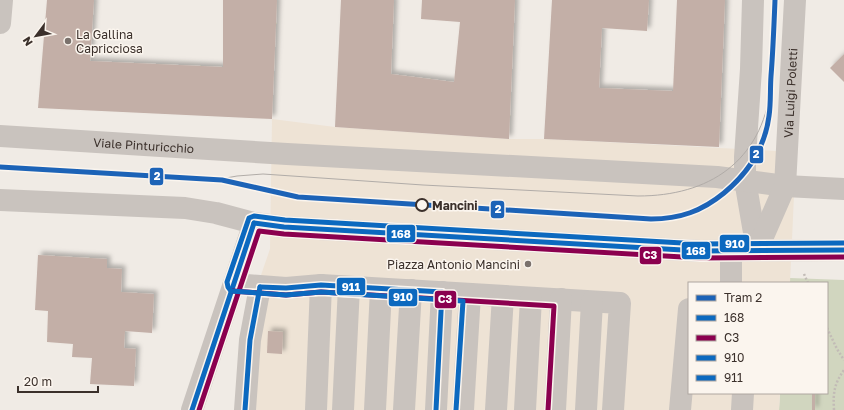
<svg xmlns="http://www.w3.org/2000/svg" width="844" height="410" font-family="'Golos Text',sans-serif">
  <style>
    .green { fill: #d1d6bf }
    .plaza { fill: #eee3d5 }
    .building { fill: #c3afa7; filter: url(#shadow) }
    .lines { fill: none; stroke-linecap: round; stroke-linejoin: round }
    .path { stroke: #c2bbb6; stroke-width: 2.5; stroke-dasharray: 2 2; stroke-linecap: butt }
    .minor { stroke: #c9c3be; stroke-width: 22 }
    .tram { stroke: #b1aca8; stroke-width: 1 }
    .bus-1-casing { stroke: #fbf5ee; stroke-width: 8 }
    .bus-2-casing { stroke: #fbf5ee; stroke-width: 8 }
    .bus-3-casing { stroke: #fbf5ee; stroke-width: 8 }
    .bus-4-casing { stroke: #fbf5ee; stroke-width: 8 }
    .bus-1 { stroke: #0c69bf; stroke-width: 5 }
    .bus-2 { stroke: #8b004f; stroke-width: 5 }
    .bus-3 { stroke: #0c69bf; stroke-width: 5 }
    .bus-4 { stroke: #0c69bf; stroke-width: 5 }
    .tram-1-casing { stroke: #fbf5ee; stroke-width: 8 }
    .tram-1 { stroke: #1c63b7; stroke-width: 5 }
    .poi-dot { fill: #7a716c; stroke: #fbf5ee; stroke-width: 1.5 }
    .stop-dot { fill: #fbf5ee; stroke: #3b302b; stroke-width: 2 }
    .labels { text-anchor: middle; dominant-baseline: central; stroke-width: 3; stroke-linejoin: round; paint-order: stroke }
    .poi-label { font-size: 12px; fill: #3b302b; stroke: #fbf5ee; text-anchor: start }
    .street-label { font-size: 12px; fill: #3b302b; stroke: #fbf5ee }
    .stop-label { font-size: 12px; font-weight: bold; fill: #3b302b; stroke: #fbf5ee; text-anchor: start }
    .line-badge { stroke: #fbf5ee; stroke-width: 1.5 }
    .badge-label { font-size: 11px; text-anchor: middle; font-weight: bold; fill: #fff }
  </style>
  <defs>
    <filter id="shadow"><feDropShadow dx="3.5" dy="-3.5" stdDeviation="2" flood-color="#0004"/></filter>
  </defs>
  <rect width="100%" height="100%" fill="#f0ebe5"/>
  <polygon class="green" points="790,278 844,280 844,410 779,410 780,393 827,393 827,283 790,283"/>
  <polygon class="plaza" points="272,119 335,127 509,139 544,139 796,152 790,283 689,283 689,393 780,393 779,410 239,410 244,324 270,249"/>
  <g class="building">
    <polygon points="47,0 94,0 90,61 223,67 223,0 277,0 272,119 38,108"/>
    <polygon points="341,0 394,0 391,74 454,82 460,22 421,19 422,0 515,0 509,139 335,127"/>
    <polygon points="552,0 649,0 647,31 602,28 599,88 673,91 677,0 725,0 719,147 544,139"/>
    <polygon points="844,54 844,82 830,68"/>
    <polygon points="38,255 107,259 107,268 122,269 121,292 154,294 152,333 125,331 124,348 136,349 134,386 90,384 92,358 72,357 73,344 47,342 48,311 35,310"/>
    <polygon points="268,331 283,332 282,354 267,353"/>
    <rect x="812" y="393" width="3" height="17"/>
  </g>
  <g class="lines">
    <g class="path">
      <polyline points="804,274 808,283"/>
      <polyline points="827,328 837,349 844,360"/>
      <path d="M834 410C833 393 834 384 844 370"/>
    </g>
    <g class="minor">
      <polyline points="753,0 751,69 745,157 745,180 757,250"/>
      <polyline points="0,23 2,0"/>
      <path id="s1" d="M0 136 287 154 717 177 785 186 844 189"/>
      <polyline points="0,200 185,208 216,213 254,223 284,227 700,251 844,250"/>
      <polyline points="731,250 731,283"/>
      <path id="s2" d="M757 250 785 186 795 0"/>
      <polyline points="234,284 286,288 321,285 620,303 613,410"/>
      <polyline points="192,410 254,223"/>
      <polyline points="245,410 250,340 260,287"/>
      <polyline points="316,410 321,285"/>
      <polyline points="343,410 349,287"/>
      <polyline points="375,410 381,289"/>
      <polyline points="404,410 411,290"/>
      <polyline points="436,410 442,292"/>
      <polyline points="463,410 470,294"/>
      <polyline points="496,410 503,296"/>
      <polyline points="525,410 531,298"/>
      <polyline points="555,410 561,299"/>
      <polyline points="586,410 592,302"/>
      <polyline points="680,410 689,309"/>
      <polyline points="742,410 743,393"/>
    </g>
    <path class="tram" d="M215 180 237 176 263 174 423 185 638 196C709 196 761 162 771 88"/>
    <g class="bus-1-casing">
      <g id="bus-1">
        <polyline points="254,223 284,227 700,251 844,250"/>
        <polyline points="192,410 254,223"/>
      </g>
    </g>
    <g class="bus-2-casing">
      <g id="bus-2">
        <polyline points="233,291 286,295 321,292 554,306 548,410"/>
        <polyline points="199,410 259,231 284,234 700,258 844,257"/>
      </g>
    </g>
    <g class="bus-3-casing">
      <polyline id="bus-3" points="456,410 463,301 321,292 286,295 231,291 228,287 227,282 249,218 254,216 285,220 700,244 844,243"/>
    </g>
    <g class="bus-4-casing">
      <g id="bus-4">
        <polyline points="260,287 286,288 321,285 442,292"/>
        <polyline points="245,410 250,340 260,287"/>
        <polyline points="436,410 442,292"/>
      </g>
    </g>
    <use href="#bus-1" class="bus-1"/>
    <use href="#bus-2" class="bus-2"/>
    <use href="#bus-3" class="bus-3"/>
    <use href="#bus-4" class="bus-4"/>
    <g class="tram-1-casing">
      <path id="tram-1" d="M0 167 222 180 298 197 651 219C680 219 702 211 724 193 748 173 765 147 769 116 771 103 770 90 771 76 773 51 774 25 775 0"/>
    </g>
    <use href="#tram-1" class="tram-1"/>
  </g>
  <g class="poi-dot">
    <circle cx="68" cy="41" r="4"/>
    <circle cx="528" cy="264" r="4"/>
  </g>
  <circle class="stop-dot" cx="422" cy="205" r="6"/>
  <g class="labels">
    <g class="poi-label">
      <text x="76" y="34">La Gallina<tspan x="76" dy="14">Capricciosa</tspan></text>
      <text x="520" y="264" text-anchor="end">Piazza Antonio Mancini</text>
    </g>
    <g class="street-label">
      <text stroke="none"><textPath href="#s2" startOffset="163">Via Luigi Poletti</textPath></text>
      <text stroke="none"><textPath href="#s1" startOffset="144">Viale Pinturicchio</textPath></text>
    </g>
    <g class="stop-label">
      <text x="432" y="205">Mancini</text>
    </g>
  </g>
  <g class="line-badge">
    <rect x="749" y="145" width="15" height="19" rx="4" fill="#1c63b7"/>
    <rect x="149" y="167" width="15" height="19" rx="4" fill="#1c63b7"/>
    <rect x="490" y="200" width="15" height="19" rx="4" fill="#1c63b7"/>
    <rect x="386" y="224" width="30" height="19" rx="4" fill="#0c69bf"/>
    <rect x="719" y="234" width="31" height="19" rx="4" fill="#0c69bf"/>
    <rect x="681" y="241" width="30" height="19" rx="4" fill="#0c69bf"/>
    <rect x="639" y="246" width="23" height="19" rx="4" fill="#8b004f"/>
    <rect x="336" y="277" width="30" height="19" rx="4" fill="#0c69bf"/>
    <rect x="388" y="288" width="30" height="19" rx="4" fill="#0c69bf"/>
    <rect x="434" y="290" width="23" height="19" rx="4" fill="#8b004f"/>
  </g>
  <g class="badge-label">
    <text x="756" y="158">2</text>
    <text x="157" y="180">2</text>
    <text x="498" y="213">2</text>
    <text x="401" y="238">168</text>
    <text x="735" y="248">910</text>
    <text x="696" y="255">168</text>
    <text x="650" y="259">C3</text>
    <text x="351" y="291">911</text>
    <text x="403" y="301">910</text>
    <text x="445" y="303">C3</text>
  </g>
  <rect x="688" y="282" width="140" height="112" fill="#fbf5ee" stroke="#aea6a0"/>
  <rect x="696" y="295" width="20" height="6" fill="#1c63b7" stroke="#aea6a0"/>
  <text x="724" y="302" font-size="12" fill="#3b302b">Tram 2</text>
  <rect x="696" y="315" width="20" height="6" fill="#0c69bf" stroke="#aea6a0"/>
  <text x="724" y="322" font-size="12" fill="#3b302b">168</text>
  <rect x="696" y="335" width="20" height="6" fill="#8b004f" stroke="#aea6a0"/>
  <text x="724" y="342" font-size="12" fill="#3b302b">C3</text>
  <rect x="696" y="355" width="20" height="6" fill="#0c69bf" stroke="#aea6a0"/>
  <text x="724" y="362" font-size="12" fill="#3b302b">910</text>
  <rect x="696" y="375" width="20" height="6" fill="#0c69bf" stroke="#aea6a0"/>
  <text x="724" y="382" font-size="12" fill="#3b302b">911</text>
  <g transform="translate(36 36) rotate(238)" stroke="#fbf5ee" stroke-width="3" paint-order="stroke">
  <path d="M0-3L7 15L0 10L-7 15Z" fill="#3b302b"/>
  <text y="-6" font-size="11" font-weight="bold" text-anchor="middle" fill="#3b302b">N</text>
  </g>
  <path d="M18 386v6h80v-6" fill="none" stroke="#3b302b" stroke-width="2"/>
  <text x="24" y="386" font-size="12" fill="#3b302b" stroke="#fbf5ee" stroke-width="3" paint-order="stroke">20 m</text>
</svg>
